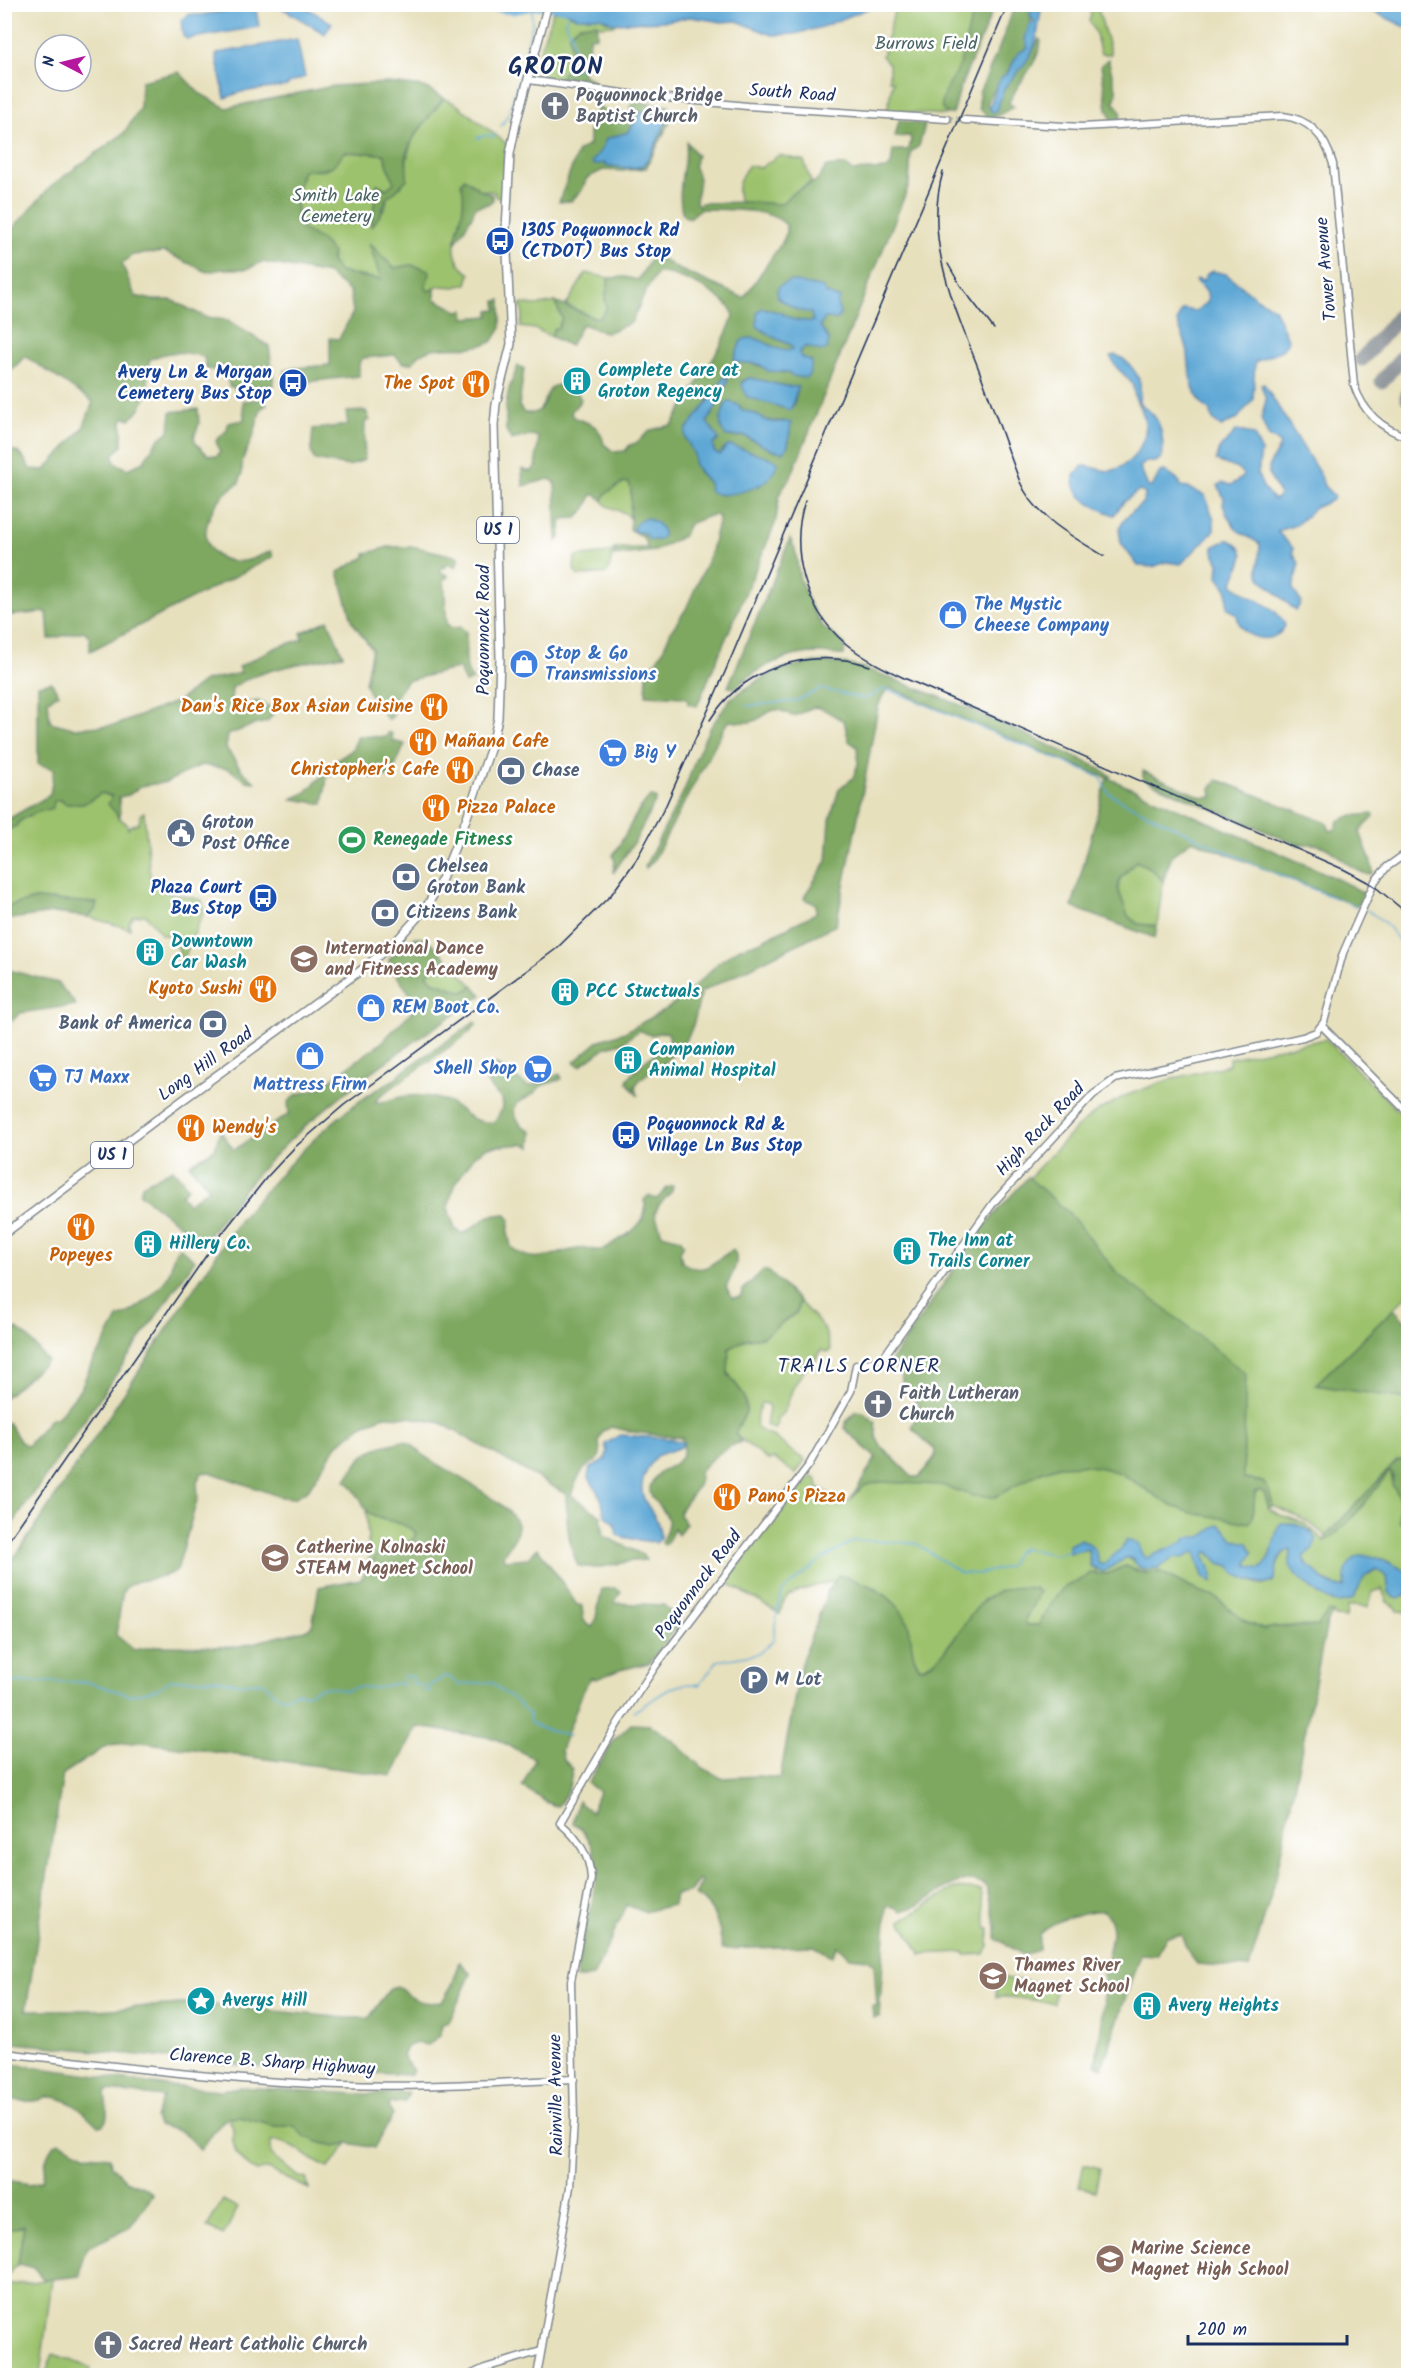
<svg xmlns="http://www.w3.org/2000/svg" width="1413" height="2380" font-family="Kalam,sans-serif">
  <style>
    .green { fill: #9dc26d; stroke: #5c7866; stroke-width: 1.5 }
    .forest { fill: #7ea860; stroke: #4c6c5f; stroke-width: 1.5; fill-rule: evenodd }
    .water { fill: #5ea8d5; stroke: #3c6c9a; stroke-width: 1.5 }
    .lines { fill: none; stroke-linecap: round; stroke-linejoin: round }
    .stream { stroke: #5ea8d5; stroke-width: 1.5 }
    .river { stroke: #5ea8d5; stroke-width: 9 }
    .taxiway { stroke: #81888e; stroke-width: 15 }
    .secondary-tunnel { stroke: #bebdaa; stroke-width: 6; stroke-dasharray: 6 3; stroke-linecap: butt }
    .secondary-casing { stroke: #81888e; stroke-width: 9 }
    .primary-casing { stroke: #81888e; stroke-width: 10 }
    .secondary { stroke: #fff; stroke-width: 6 }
    .primary { stroke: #fff; stroke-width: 7 }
    .rail { stroke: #1b2f5e; stroke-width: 1.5 }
    .labels { text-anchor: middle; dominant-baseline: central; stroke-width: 5; stroke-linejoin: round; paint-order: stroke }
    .shield { fill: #fff; stroke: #5f6d8e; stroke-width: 1.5 }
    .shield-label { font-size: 16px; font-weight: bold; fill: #1b2f5e }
    .park-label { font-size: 18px; fill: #486263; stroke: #fff }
    .street-label { font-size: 18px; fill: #1b2f5e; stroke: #fff }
    .worship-label { font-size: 18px; font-weight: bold; fill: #5b616d; stroke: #fff; text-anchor: start }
    .transit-label { font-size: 18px; font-weight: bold; fill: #164399; stroke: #fff; text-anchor: start }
    .culture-label { font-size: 18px; font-weight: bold; fill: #0d838f; stroke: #fff; text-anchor: start }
    .food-label { font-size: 18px; font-weight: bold; fill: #c56008; stroke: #fff; text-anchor: end }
    .shop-label { font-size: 18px; font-weight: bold; fill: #366cbe; stroke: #fff; text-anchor: start }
    .service-label { font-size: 18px; font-weight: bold; fill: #4e5e75; stroke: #fff; text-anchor: start }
    .leisure-label { font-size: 18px; font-weight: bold; fill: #27864d; stroke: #fff; text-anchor: start }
    .education-label { font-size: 18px; font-weight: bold; fill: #785e54; stroke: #fff; text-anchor: start }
    .neighbourhood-label { font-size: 20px; letter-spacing: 1.5px; fill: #1b2f5e; stroke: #fff }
    .district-label { font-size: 24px; font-weight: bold; letter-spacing: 1.5px; fill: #1b2f5e; stroke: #fff }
  </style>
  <rect width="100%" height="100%" fill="#fff"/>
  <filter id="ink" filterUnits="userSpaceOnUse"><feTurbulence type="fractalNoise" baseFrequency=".0167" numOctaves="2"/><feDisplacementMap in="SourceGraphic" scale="12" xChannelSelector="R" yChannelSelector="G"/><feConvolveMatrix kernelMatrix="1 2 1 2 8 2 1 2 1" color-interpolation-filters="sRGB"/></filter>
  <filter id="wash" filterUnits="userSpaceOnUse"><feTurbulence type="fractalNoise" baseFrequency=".008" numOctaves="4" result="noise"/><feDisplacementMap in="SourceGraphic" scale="24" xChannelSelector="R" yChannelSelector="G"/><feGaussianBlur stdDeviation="1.35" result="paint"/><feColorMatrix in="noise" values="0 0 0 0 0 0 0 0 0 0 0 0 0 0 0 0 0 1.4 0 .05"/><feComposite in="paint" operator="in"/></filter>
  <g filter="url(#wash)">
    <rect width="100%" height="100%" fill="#e7e0bd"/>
    <g class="green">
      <polygon points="896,5 988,5 945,115 887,111 893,81 889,80 889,64 882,56"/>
      <polygon points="1089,5 1097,5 1111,54 1101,54 1100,52 1096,34 1089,21 1091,15"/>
      <path d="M558 9 574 16 601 17 607 21 618 22 615 25 597 26V24L572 40 571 50 575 67 564 79 568 77 575 81 594 85 544 77 537 72C538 50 547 30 553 11Z"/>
      <path d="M444 98 456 104 507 144 502 199 496 197 494 192 480 190 466 179 462 186C474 211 440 244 463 268 465 271 468 272 470 274L467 284 455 287 439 286 428 292 425 286 430 274 429 270 411 265 394 268 370 244 381 280 339 272 331 261 333 253 321 240 301 229 297 221 296 194 303 170C327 172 329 170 343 152L384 154 394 183 386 189 377 184 372 225 386 206 387 197 396 191 407 179C402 144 422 123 444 98Z"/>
      <path d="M779 155 804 161 811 182 791 194 781 204 740 203C735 187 739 178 749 165L760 168Z"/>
      <polygon points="586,273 609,278 605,300 607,308 600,317 593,317 566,305"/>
      <polygon points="555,302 562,318 558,328 553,329 552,337 535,329 520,327 523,314 520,304 540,305"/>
      <polygon points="624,482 629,483 631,488 630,520 627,514 607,506 603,501 604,494"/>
      <polygon points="617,548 612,556 608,573 578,576 574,570 575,557 608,553"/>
      <path d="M102 793 112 797 118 817 127 824 128 829 130 826 139 823 141 814 144 812 150 876 159 890 202 900 204 911 184 958H179L177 955 180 951 168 935H162L146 915 134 916 129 923 130 929 88 917 95 910 36 899 5 907V831L16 826C22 815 40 812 51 808L55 800H61L65 804H83Z"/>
      <polygon points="1136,861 1150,868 1163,881 1157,926 1138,924 1128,916 1118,889 1120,879"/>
      <polygon points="448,961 473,986 464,992 432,981 427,974 434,968 440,968"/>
      <path d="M1326 1039 1408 1121V1295L1315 1385 1408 1399V1459L1397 1461 1326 1536 1307 1521 1273 1506 1271 1498 1259 1481 1244 1479 1252 1505 1255 1493 1259 1490 1264 1492 1269 1509 1280 1515 1304 1523 1325 1541C1346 1529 1373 1492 1388 1473L1391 1472 1392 1482 1399 1496V1522L1408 1531V1572L1383 1559 1359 1557C1346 1564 1347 1575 1344 1587 1330 1587 1307 1571 1303 1557L1306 1553 1312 1532 1286 1523 1277 1529C1276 1539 1268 1565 1260 1569L1248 1566 1247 1563 1253 1552 1248 1543 1206 1545 1153 1563 1132 1553 1100 1568 1089 1545 1070 1553 1088 1549 1090 1566 1096 1570 1114 1565 1127 1557 1143 1569 1159 1568 1175 1557H1185L1192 1551 1195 1552 1203 1577 1211 1573 1204 1554 1209 1552 1219 1563 1231 1566C1235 1575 1240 1576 1249 1580 1285 1598 1268 1558 1290 1549L1289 1562C1306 1582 1325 1610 1353 1599L1365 1576 1377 1569 1387 1577 1389 1590 1404 1597 1408 1594V1612L1398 1611 1396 1607 1387 1602 1382 1589 1373 1592 1368 1607 1350 1606 1347 1608 1346 1618 1335 1617 1333 1613 1328 1612 1318 1626C1302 1628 1276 1624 1264 1630L1243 1620 1215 1597 1201 1593 1160 1572H1146L1125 1566 1107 1574H1090C1083 1581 1072 1581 1064 1588 1053 1597 1046 1612 1039 1625H1026L1025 1620 1036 1599H984L938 1659 920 1668 877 1588 838 1576 837 1581C830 1581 794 1592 788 1596 783 1600 781 1608 780 1614L728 1583 727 1580 807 1480 813 1476 817 1480 818 1487C828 1493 836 1499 848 1501L852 1499 876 1458 844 1428 847 1421 856 1411 863 1412 875 1422 876 1436 881 1446 912 1477H919L937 1454 935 1450 913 1429 912 1426 918 1414 919 1405 903 1385 901 1374 891 1364V1361L983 1227 1076 1128 1096 1112 1125 1096 1171 1079 1229 1065V1058Z"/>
      <path d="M799 1301 824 1328 831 1350 827 1352 821 1350 815 1360 812 1359C805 1367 800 1377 794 1386 788 1398 788 1412 776 1419L778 1424 774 1429 766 1425 769 1408 767 1404 761 1403 757 1414 756 1427C763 1434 771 1434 777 1439 786 1447 795 1454 805 1460L796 1474 774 1459 767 1460 737 1436 735 1433C738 1425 745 1419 746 1411 749 1383 718 1383 729 1349L746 1339 762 1337 797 1312Z"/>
      <path d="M366 1511C381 1522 402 1519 416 1533 412 1548 392 1547 379 1551L370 1568Z"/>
      <polygon points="954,1888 981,1890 987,1929 989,1929 989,1946 984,1954 966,1955 965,1952 921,1954 901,1921"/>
      <polygon points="997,1977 1056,1986 1054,2003 1011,1997 996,1997"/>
      <path d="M240 2117 274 2126H294C311 2140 324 2149 348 2143L329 2168C311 2163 291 2138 271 2142V2154L298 2177 306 2178 309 2189 267 2169 257 2171C247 2166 236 2157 234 2146 230 2132 238 2134 228 2118Z"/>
      <polygon points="1084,2164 1100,2168 1095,2191 1079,2187"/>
      <polygon points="5,2182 30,2184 18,2264 5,2278"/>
      <polygon points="223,2200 238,2208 223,2236 207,2227"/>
      <polygon points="52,2279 40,2375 5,2376 5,2286"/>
      <polygon points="53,2354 91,2368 89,2375 45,2375"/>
    </g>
    <g class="forest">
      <path d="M988 5H995L960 88 954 111 952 114H947L942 109C939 94 954 79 959 65 965 50 968 20 977 10L983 9Z"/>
      <path d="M1015 5H1033C1031 11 1032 14 1031 21 1031 30 1026 36 1029 47L1026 51 1016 56C1010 75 992 86 987 105L992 112H995C1000 104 1001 93 1006 86 1018 70 1031 57 1039 39L1041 41C1038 65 1020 79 1010 100L1009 103 1014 107C1005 110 1001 116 990 118L979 109V93L999 48Z"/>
      <polygon points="597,23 597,36 590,37 586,60 581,68 584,76 592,79 594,85 575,81 568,77 563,79 561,76 565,71 573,70 575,67 572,58 569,34 579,25"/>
      <polygon points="1108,59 1117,92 1114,102 1121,112 1120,120 1112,120 1107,109 1101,65"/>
      <path d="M179 72 199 93 226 108 333 86 388 83 424 87 444 98 413 138 406 154 407 179 396 191 387 197C383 207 381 218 371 226L377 184 386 189 394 183 384 154 344 152C334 171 322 171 303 170L296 194 297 221 302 229 321 240 333 253 331 261 339 272 381 280 369 243 394 268 411 265 429 270 430 274 425 286 428 291 435 289V299L458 311 464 310 465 318 489 316V311L497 310 496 301 501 300V328L492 342C485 344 479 346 472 347 455 349 422 342 413 363H403L395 355 363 358 359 363V376L286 384 285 369 330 365V338L339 339 353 312 350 292 328 274 262 262 247 269H222L207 272 165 252 132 255 122 264 135 296 153 300H172L207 318 227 320 269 346 274 385 235 388 229 386 226 371 206 369 204 357C184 351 168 350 149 360 149 380 149 407 130 419L124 417 122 422V446L113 455 115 463 128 469 143 462 157 441 169 431 171 412 198 409 199 424 194 437 196 443 208 455 217 456 220 452 216 441 227 430 228 423 244 420 243 401 262 399 267 405 261 408 254 434 242 461V474L239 483C214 496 189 541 221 558 228 561 237 562 244 561 253 560 263 554 271 551L273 557 90 651V638L84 631 49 639 47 612 5 616V449C20 450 23 455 30 469L45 470 83 428 93 402 25 356 10 372 5 374V237L52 185 124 133 140 108 141 81Z"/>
      <path d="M638 102 651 103 658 107 669 105 670 121 646 168 623 171 603 170 587 178 582 190 571 201 559 202 578 151 589 145V115L596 114 597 106 605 111 603 119 619 118 620 116 631 115 630 106ZM642 111 647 114 666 117 647 161 642 167 592 162 602 149 628 132Z"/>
      <path d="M899 120 925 125 919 146 911 152 909 185 790 479C776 491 779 508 775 524L697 706 688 704V699L684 697 646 695 647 674 662 652 671 631 686 609 710 555 719 518 716 515 709 516 689 524 683 536 655 551 612 556 617 548H648L643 537 630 530 631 489 629 483 624 482 605 494 603 501 596 495H592L586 508 577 518 562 519 560 538 557 541 555 482 549 479 523 486 522 469 531 472 537 465C534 453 540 446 538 437L532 435 511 440 506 430V405L509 389 518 366 524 368 519 406 524 413C528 413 534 414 538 411 548 405 544 377 567 387 574 389 578 393 581 399 579 405 573 407 571 413L573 417C591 425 599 423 604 444L614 452 625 451 630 445 636 443 651 430 672 425 721 345 734 316C730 297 676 271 657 273L647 289 631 323 606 333 582 324 570 346 552 337 553 329 558 328 562 318 555 302 593 317H600L607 308 605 300 609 278 625 277 638 280 652 257 661 258 676 268 744 298 783 241 786 234V225C769 207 723 210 700 209L690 218 684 216C675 199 685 162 687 142L697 156 694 168 699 178 696 202 699 206 701 203 750 202 781 204 791 194 818 180 826 167 846 165 852 171 887 169 891 165 893 150H908L911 142 910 136 895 137ZM790 281 821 288 826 294 839 298 836 307 840 314 838 319 825 318 820 326 829 340 813 348 804 347 799 354 804 360H811L809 375C782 377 761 364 734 359L741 341C759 329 775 357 793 349L791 345 773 337 758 327V312L762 308C776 308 787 320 796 321 802 321 804 320 811 323L813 322 811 313 781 300ZM726 374C729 381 727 388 721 392L722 398 707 422 709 427 713 429 718 441 713 444 714 452 720 455 723 449C739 450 766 452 778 463 763 489 748 489 720 495L697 470 694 454 685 437 687 428 698 417ZM749 378C765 380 783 388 798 387L794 404 790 410 748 397 742 381ZM732 404 740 406 743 411C758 416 768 423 784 421L790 431 788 445 772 450 745 436 732 437 724 410 725 405Z"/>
      <path d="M464 178 480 190 492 195 493 200 488 204 475 207C473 219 461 232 455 244 458 221 468 207 461 183Z"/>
      <polygon points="366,411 370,420 365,422 364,460 349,466 314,460 311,451 313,429 348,425 346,412"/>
      <path d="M790 539 795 549 800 580 811 606 822 626 845 644 844 655C836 656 829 653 821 653 789 652 757 667 735 688L728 687Z"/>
      <path d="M388 547H416L459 557 456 567 446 564 445 568 442 567 440 572 448 575V577L444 579 447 624 452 628 460 627 466 632C467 647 462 669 473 680L465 683 459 668 406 681 398 693 393 716 388 720 369 693 365 683 372 649 353 623 338 572 365 557V554Z"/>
      <path d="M328 620 343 655C311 662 257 669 232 688L231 700 235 705 258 701 276 710 267 722 253 725 228 735 226 748 243 772 255 782 246 781 229 769 201 765 167 782 141 786 129 795 119 797 120 818 108 804 112 796 102 793 83 804H65L61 800H55L52 808C41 812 22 815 16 826L5 831V821L50 795 54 769 38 764V685L51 682 59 694 48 700 50 722 73 728 116 725 178 701 204 681 241 673 238 667 277 647 303 639 301 633Z"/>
      <path d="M814 662 841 663 864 668 888 677 963 706 1095 766 1111 776 1108 778 1336 878 1364 893 1357 906 1192 840 1172 855 1163 881 1150 868 1136 861 1120 879 1118 889 1128 916 1138 924 1157 926 1155 938 1072 907 1107 778 966 721 891 688 883 695 878 707 859 812 836 925 701 992C694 1022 695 1034 671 1056 668 1059 665 1064 661 1066 650 1071 643 1075 635 1086L638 1096 627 1082 628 1078C642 1065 652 1052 670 1045L669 1034 665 1032 650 1035 639 1030 622 1043 606 1047 580 1066 574 1062 600 1040 625 1032 665 1010 685 996 719 962 740 948 759 942 816 913V904L804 899 805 895 827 861 830 820 839 789 853 778 858 764 857 747 849 741 844 721C836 718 820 704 811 708 804 711 800 715 792 716 769 702 770 716 751 722 744 723 737 722 730 721L725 726 653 861 646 868 645 866 685 789 695 760 708 731 730 699 759 680 778 670Z"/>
      <polygon points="389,732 392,734 392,741 405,744 390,778 378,772 377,777 373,778 365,773 340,767 327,777 323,804 292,799 305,793 321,777 325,768 352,750 358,736 386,737"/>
      <path d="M1143 771 1202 797H1212L1211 788 1217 780 1224 782 1327 823 1330 831 1336 829 1338 821 1350 816 1373 814 1374 817 1360 831C1364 847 1372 857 1373 873L1369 875C1338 866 1333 837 1298 845L1154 784 1143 778Z"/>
      <path d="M651 797 656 798V800L635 841 613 873 615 862 613 855C624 840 638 805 651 797Z"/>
      <polygon points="36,899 97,903 95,910 88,917 53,913 5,920 5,907"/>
      <path d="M415 937C430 937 439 950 448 961L440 969 434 968 427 974 432 981 463 992 473 986 482 995C408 1046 331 1096 269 1161 244 1187 224 1215 203 1243L140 1194 142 1185 173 1169 188 1187 181 1195 188 1204 209 1188 189 1164 215 1149 220 1131 234 1150 289 1114 288 1102 296 1095 319 1088 381 1043 418 1005 390 966 389 959Z"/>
      <polygon points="5,969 58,983 76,1005 20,1013 13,1020 5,1023"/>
      <path d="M475 1022 477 1024 465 1036 380 1096 375 1103C389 1102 395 1097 407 1096 416 1095 427 1096 436 1098 462 1103 465 1125 495 1122L503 1107 502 1099C492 1090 481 1082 488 1068L495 1064 529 1087 560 1074 562 1079 541 1086 533 1094 518 1103 514 1109 515 1116 522 1126 532 1131 531 1147 524 1144 488 1147 475 1155 457 1181 451 1196 448 1208 455 1229 463 1234 489 1216 505 1214 510 1220 508 1233 511 1247C534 1267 552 1253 577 1249 585 1247 592 1251 600 1250 607 1250 610 1244 616 1241 632 1233 650 1220 644 1200L648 1196 657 1199 667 1188 673 1186 672 1191 659 1205 655 1213 662 1234 680 1239 684 1244 680 1252 682 1262C706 1278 712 1261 733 1250 742 1261 730 1277 726 1288L733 1298 740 1297 743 1290 763 1270 769 1272 799 1301 797 1312 762 1337 746 1339 729 1349 728 1374 744 1395 746 1412 735 1433 741 1442C727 1446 707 1461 699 1473 704 1490 682 1499 679 1515L686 1523 678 1535 674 1529 667 1543 664 1545 662 1542C664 1535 669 1527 668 1520 666 1507 645 1500 651 1484 660 1462 691 1469 682 1438L633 1432 611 1427 603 1431 599 1440 600 1454 597 1461C581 1466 577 1480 571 1495L601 1516 604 1536 643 1555 646 1560 632 1561 596 1568 578 1566C567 1542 567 1520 566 1494L441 1423 409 1417 384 1416 361 1426 337 1445 308 1490 294 1498 281 1497 210 1472 201 1473 197 1482 198 1497 177 1570C161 1582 135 1575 123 1591L116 1635 134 1650 157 1646 236 1647 305 1630 312 1626 319 1587 361 1579 379 1551C392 1547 412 1548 416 1533 403 1520 386 1523 371 1515 366 1512 356 1489 346 1480 359 1459 365 1449 391 1444 395 1443 401 1441 404 1441 414 1443 421 1455 430 1460 449 1472 509 1503 516 1522 521 1535 509 1545 503 1555L504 1560 528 1558 538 1548C550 1567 565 1584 576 1604L582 1606C583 1615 582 1624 592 1627L595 1622 602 1589 615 1588 621 1592 614 1603 664 1605 676 1618 677 1627 649 1663 620 1670 596 1679 591 1678 585 1686 561 1750 563 1759 573 1769 568 1791 558 1806C545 1805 534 1792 522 1787L535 1759 494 1738 417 1727 392 1776 141 1742 108 1745 63 1774 26 2010H98L195 2003 346 2018H369L390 1988 397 1986C413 2000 420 2005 442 2002L452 1985 460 1962 471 1974 449 2022 442 2024 440 2035 428 2045 417 2043 407 2046 402 2056 413 2071 410 2075 260 2067 5 2042 4 1569 19 1551 239 1221C283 1169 335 1110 397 1078L400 1073Z"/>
      <polygon points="1028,1177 1069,1213 1118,1274 1130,1284 1155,1301 1246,1374 1243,1479 1263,1482 1269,1490 1273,1506 1269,1508 1264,1492 1259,1490 1255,1492 1253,1517 1249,1523 1192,1513 1172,1506 1120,1473 1102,1468 1082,1465 1059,1466 1041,1472 995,1497 973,1496 941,1485 880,1482 864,1486 851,1499 876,1458 844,1428 847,1421 856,1411 863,1412 875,1422 876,1436 881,1446 912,1477 919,1477 935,1458 935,1450 913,1429 912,1426 918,1414 919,1405 903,1385 901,1374 891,1364 891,1361 983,1227"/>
      <path d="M179 1247 195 1260 5 1535V1426L8 1422 20 1441 27 1446 51 1418H57L81 1388 93 1360 100 1351 118 1318C135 1312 162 1290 169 1273 174 1262 170 1257 179 1247Z"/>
      <polygon points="1394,1309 1408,1324 1408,1399 1315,1385"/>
      <polygon points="17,1329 28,1337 47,1361 5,1397 5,1330"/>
      <path d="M1408 1459V1531L1399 1522V1496L1392 1485 1393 1477 1391 1472 1388 1473C1373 1493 1346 1529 1325 1541L1326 1536 1397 1461Z"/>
      <path d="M1125 1566 1142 1573 1160 1572 1201 1593 1215 1597 1243 1620 1264 1630C1276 1624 1302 1628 1318 1626L1328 1612 1333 1613 1327 1623 1275 1882 1249 1968 1197 1964 1192 1959 1181 1935 1167 1936 1156 1955 1140 1954 1102 2068 1096 2064C1097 2047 1101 2030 1103 2013 1105 2000 1102 1987 1103 1975 1106 1954 1121 1929 1104 1911 1088 1909 1048 1922 1039 1935V1950L1023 1955 996 1938V1926L987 1890 985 1885C959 1872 940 1893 919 1905 914 1908 907 1909 901 1911L895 1907 887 1906 879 2017 873 2018 872 2006H877L874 1964 868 1959 849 1957 838 1946 832 1956 814 1946 722 1949C720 1927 716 1907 695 1895L702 1881 699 1879 689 1893 675 1895 673 1905 644 1912 627 1905 593 1977 576 1979C578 1967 579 1954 582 1942 590 1905 614 1850 573 1823L578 1801 591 1812 599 1792 588 1783 614 1740 631 1724 650 1725 671 1739 700 1766 721 1778 758 1776 780 1778 801 1663 828 1591 839 1575C868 1583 904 1598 910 1632 912 1644 912 1658 920 1668 934 1664 940 1656 949 1645 976 1610 985 1582 1035 1588L1039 1592 1025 1620 1027 1625H1039C1046 1612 1053 1598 1064 1588 1072 1581 1083 1582 1090 1573L1107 1574Z"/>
      <path d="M5 2063 169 2086 222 2090 239 2087 358 2094 409 2093 405 2102 390 2103 388 2107 393 2115 374 2148 348 2143 335 2146 318 2142 304 2136 294 2126H274L240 2117 228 2118 222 2122 200 2150 183 2132 158 2125 155 2118 163 2097 108 2090 105 2094C106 2106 110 2116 103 2126H98C85 2113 68 2096 48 2097 39 2098 47 2098 39 2100 29 2103 15 2100 5 2099Z"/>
      <path d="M59 2142 87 2155 110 2157 111 2166C117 2170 121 2177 126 2180 136 2186 146 2185 153 2195L129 2228 88 2247 83 2257 80 2276 44 2280 34 2268 18 2264 24 2225 5 2231V2180L30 2184 42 2181C45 2167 45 2149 59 2142Z"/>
    </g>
    <g class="water">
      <polygon points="266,5 302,5 332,23 325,34 282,8"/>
      <polygon points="555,5 555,4 877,5 822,27 795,34 772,35 737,21 722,22 690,17 666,21 613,23 601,17 576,17 563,10 553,11"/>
      <path d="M1033 5H1042C1038 23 1039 44 1027 60 1021 69 1013 77 1006 86 1001 93 1000 104 995 112H992L989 108 997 86 1001 78 1009 71 1018 53 1028 48 1025 39 1030 23H1035L1030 15Z"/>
      <polygon points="1359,5 1408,5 1408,28"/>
      <polygon points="240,9 256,10 259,27 187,39 183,36 181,20 190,14 200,15"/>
      <polygon points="297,39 305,77 289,83 287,86 241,92 225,98 216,56 218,53"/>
      <path d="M642 111 647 114 665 115 667 119C663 129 649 165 639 167 628 170 616 166 605 165V163L594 165 592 162 602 149 606 139 628 132Z"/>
      <path d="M1212 271 1226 274 1258 299 1274 308 1289 341 1282 350 1255 362 1253 400 1237 419 1221 427 1213 420 1210 411C1191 397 1190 376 1188 354 1187 343 1181 333 1177 322L1181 311 1184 309 1195 311 1207 303C1210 289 1201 288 1195 281L1197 279 1203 281 1207 274Z"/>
      <path d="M790 281 823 288 825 293 840 299 837 304 840 314 838 319 825 318 820 326 829 340 827 349 820 351 806 346 799 352 801 357 812 362 809 375 805 378 793 376 787 372 768 371 759 364 736 362 734 359 741 341C759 329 775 357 793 349L791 345 773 337 757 326V313L762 308 781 313 794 320 813 322 811 313 797 310 778 298 777 291 779 286Z"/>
      <path d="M1115 355C1125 357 1138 373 1140 383 1141 389 1139 397 1139 403 1143 408 1150 410 1154 416 1162 425 1165 447 1161 458L1156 462H1146L1140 467 1148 487H1152L1160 472 1165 471 1180 482V485L1205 495 1214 520V531L1181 564 1166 562 1153 567 1138 566 1121 543 1119 529C1122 524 1124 519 1128 516 1135 507 1146 505 1145 493L1138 491 1123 503 1114 515C1096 508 1071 498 1074 475L1083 466C1094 465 1103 474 1114 470 1135 463 1152 436 1143 414 1141 409 1137 403 1135 397 1134 394 1134 387 1132 384 1126 373 1113 369 1111 356Z"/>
      <path d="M726 374C729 381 727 388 721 392L722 398 707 422 719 439 713 444 714 452 720 455 727 446H733L773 459 778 463C775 468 773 475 768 479 757 489 723 500 710 491L709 483 694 465V454L685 437 686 430 715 393Z"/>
      <path d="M749 378C765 380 785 388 798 387L791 409 790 410 747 397 741 383Z"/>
      <path d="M1264 384 1321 476 1324 486 1334 496 1333 500 1316 507 1296 525 1277 531 1293 548V554L1299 563 1293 589 1301 602 1296 611 1260 578 1258 570 1260 544 1237 530 1227 515 1223 505 1224 499 1218 485 1222 483 1231 485 1242 478 1243 474C1234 464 1223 466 1216 460L1221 446C1240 436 1224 425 1254 435L1261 451 1258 475 1263 487 1273 499H1276L1279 495C1278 486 1269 481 1269 472 1268 460 1278 455 1280 444L1274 439 1269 438 1261 419 1266 400 1261 385Z"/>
      <path d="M730 402 738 405 743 411C760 412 759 420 771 422 778 423 783 420 791 423L788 445 784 452 772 450 745 436H726C716 425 722 415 726 403Z"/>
      <path d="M647 518C655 522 664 526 663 536L659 540H650L644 533 633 531C634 524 640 519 647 518Z"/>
      <path d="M1228 539C1257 553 1235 566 1233 584 1249 599 1276 604 1285 625 1278 646 1240 642 1237 615L1227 607V589L1218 577 1219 563 1213 551V547Z"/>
      <path d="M620 1435 671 1439 684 1443 681 1447 656 1456C621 1504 662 1503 660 1539L656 1543C648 1541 622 1538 617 1535L615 1523 605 1515 601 1498 588 1476 590 1468 605 1460 607 1452 605 1444Z"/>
      <path d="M1282 1523C1295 1523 1311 1527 1316 1540L1313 1548 1303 1557 1305 1563C1308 1567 1314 1569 1317 1573 1325 1583 1331 1587 1344 1587 1346 1581 1344 1574 1347 1568 1360 1541 1391 1565 1408 1572V1594L1399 1599 1393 1597 1389 1592 1387 1577 1376 1569 1365 1576 1353 1599C1347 1602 1341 1604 1335 1602 1323 1600 1296 1578 1291 1567 1288 1561 1291 1555 1290 1549 1260 1561 1299 1602 1235 1574L1231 1566 1219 1563 1209 1552 1204 1554 1213 1575 1212 1582 1203 1576 1195 1552 1183 1558 1175 1557C1163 1566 1155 1572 1139 1567L1132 1559 1127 1557 1103 1572 1091 1566 1088 1549 1069 1553V1545L1081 1539C1092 1545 1096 1549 1098 1563L1103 1565 1121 1549 1127 1540 1139 1544 1141 1553 1146 1558 1182 1543 1188 1537H1201C1221 1526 1215 1516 1234 1540L1248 1543 1253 1553 1247 1563 1248 1566 1260 1569C1270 1564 1275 1536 1279 1525Z"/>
    </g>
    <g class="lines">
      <g class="stream">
        <polyline points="569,13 565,21 567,28 571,31 577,71"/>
        <polyline points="521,71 532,25 532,6"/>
        <path d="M501 126C512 113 512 98 518 82"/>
        <polyline points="477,138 487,135 493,137 496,134"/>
        <path d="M746 706 796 701 821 689 865 699 883 689 895 692 1100 777 1109 793 1120 800C1198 838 1275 877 1357 906"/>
        <polyline points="1367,910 1384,922 1408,951"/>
        <path d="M4 1682H87L130 1695 158 1689 170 1680 217 1679 237 1684 262 1682 278 1696 286 1697 298 1692 308 1694C321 1684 331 1687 346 1691 361 1684 361 1688 375 1688 388 1688 391 1680 404 1685L403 1678 406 1675 413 1677 412 1683 422 1685 425 1691H430L429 1686 447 1675 459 1685 492 1682C500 1692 510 1695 517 1702 522 1707 522 1710 529 1713L530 1722 538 1727 569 1736"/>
        <path d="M634 1711C657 1700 672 1679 699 1685L717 1661 758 1654 773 1641 778 1606 783 1591 822 1559 855 1540 915 1543 961 1573 979 1574 1009 1566 1016 1552 1023 1548 1056 1555 1070 1550"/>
      </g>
      <polyline class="river" points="471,4 512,10 538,5 566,8"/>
      <g class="taxiway">
        <polyline points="1362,359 1408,306"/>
        <polyline points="1382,381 1408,350"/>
        <polyline points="1407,397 1408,395"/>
      </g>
    </g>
  </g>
  <g filter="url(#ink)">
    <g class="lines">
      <polyline class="secondary-tunnel" points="947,119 964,120"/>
      <g class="secondary-casing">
        <g id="secondary">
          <polyline points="529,80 637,95 747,106 947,119"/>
          <path d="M964 120 1081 127 1283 116C1311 119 1326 139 1333 164L1354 385C1363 412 1381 429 1408 437"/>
          <polyline points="1322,1026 1408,1113"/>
          <path d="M4 2053C101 2064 198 2077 296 2083 389 2089 481 2084 574 2079"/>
          <polyline points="468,2376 485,2368 541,2351"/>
          <path d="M537 2376 570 2187 574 2120 571 1981 591 1879C590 1855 578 1838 560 1823L618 1723 655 1667 809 1465 851 1391 856 1365 876 1361 885 1355 994 1202 1093 1095 1115 1079 1303 1037 1316 1032 1324 1022 1343 953 1375 881 1387 867 1408 852"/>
        </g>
      </g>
      <g class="primary-casing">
        <polyline id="primary" points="4,1234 180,1102 364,968 397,940 426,908 442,879 467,817 493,741 498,718 500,658 494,425 496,404 511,344 506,229 510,154 516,124 548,4"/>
      </g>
      <use href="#secondary" class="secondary"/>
      <use href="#primary" class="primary"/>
      <g class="rail">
        <path d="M943 172C923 239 955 308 979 370 993 407 1006 445 1020 482 1036 518 1072 536 1104 556"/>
        <polyline points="948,264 960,285 994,329"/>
        <path d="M805 501C789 550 805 609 845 643 863 658 883 668 904 678L1345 870 1373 885 1408 914"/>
        <path d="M710 720C744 666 811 647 870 666"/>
        <polyline points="4,1547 217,1240 267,1177 294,1148 344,1105 556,949 611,895 636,860 666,805 725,672 1008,4"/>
      </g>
    </g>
  </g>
  <defs>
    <g id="church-disc" transform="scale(1.5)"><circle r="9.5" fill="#6b7280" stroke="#fff"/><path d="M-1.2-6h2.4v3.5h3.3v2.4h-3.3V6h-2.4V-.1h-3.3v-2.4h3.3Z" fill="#fff"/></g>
    <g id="bus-disc" transform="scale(1.5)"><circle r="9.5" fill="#1a4fb4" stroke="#fff"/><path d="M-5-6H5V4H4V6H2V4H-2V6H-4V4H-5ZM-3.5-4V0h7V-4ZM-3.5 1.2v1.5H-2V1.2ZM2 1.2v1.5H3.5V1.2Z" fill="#fff"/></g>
    <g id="building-disc" transform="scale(1.5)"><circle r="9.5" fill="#0f9aa8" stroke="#fff"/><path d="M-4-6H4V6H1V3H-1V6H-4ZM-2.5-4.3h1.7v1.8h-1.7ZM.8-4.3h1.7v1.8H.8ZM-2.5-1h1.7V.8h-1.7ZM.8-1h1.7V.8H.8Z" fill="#fff"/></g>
    <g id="restaurant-disc" transform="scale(1.5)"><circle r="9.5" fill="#e8710a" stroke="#fff"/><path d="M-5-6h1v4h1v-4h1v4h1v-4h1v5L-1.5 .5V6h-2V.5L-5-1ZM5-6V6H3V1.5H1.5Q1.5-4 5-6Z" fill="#fff"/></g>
    <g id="shop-disc" transform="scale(1.5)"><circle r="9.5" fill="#3f7fe0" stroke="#fff"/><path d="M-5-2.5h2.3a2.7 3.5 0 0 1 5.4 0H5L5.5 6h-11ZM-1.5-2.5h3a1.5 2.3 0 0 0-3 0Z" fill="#fff"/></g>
    <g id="supermarket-disc" transform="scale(1.5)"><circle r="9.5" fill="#3f7fe0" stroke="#fff"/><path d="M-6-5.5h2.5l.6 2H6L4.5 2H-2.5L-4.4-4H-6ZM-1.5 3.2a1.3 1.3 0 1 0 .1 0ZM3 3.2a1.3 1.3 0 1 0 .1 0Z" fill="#fff"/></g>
    <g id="bank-disc" transform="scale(1.5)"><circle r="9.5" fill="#5c6f8a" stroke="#fff"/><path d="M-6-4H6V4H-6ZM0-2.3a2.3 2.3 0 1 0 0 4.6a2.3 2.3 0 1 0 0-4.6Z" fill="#fff"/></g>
    <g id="civic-disc" transform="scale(1.5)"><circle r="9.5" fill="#5c6f8a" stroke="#fff"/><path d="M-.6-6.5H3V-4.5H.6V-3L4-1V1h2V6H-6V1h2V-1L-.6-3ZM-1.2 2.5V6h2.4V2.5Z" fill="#fff"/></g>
    <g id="stadium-disc" transform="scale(1.5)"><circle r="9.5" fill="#2e9e5b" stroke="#fff"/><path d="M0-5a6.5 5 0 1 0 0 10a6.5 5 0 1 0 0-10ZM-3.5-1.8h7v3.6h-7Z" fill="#fff"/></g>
    <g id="school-disc" transform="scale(1.5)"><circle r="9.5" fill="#8d6e63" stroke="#fff"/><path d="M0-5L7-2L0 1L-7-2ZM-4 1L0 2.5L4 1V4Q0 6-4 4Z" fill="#fff"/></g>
    <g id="parking-disc" transform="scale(1.5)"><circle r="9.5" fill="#5c6f8a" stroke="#fff"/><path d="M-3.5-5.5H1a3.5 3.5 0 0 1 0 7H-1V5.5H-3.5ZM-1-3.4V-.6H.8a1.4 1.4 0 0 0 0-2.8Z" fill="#fff"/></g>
    <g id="sight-disc" transform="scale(1.5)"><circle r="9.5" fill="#0f9aa8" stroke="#fff"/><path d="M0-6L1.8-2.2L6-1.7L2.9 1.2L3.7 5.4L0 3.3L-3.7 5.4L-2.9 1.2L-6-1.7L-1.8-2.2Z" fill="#fff"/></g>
  </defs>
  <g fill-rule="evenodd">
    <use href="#church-disc" x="555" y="106"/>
    <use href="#bus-disc" x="500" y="241"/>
    <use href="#building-disc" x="577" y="381"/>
    <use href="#bus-disc" x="293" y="383"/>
    <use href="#restaurant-disc" x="476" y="384"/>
    <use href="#shop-disc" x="953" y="615"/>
    <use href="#shop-disc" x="524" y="664"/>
    <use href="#restaurant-disc" x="434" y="707"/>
    <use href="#restaurant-disc" x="423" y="742"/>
    <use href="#supermarket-disc" x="613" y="753"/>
    <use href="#restaurant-disc" x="460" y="770"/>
    <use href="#bank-disc" x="511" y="771"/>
    <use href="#restaurant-disc" x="436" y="808"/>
    <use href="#civic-disc" x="181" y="833"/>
    <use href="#stadium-disc" x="352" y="840"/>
    <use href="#bank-disc" x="406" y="877"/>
    <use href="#bus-disc" x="263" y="898"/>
    <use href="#bank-disc" x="385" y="913"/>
    <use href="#building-disc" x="150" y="952"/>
    <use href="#school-disc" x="304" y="959"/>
    <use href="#restaurant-disc" x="263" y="989"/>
    <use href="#building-disc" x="565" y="992"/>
    <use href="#shop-disc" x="371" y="1008"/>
    <use href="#bank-disc" x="213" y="1024"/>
    <use href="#shop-disc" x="310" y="1056"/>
    <use href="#building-disc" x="628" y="1060"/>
    <use href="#supermarket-disc" x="538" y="1069"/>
    <use href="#supermarket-disc" x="43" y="1078"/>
    <use href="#restaurant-disc" x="191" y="1128"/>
    <use href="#bus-disc" x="626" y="1135"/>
    <use href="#restaurant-disc" x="81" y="1227"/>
    <use href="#building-disc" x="148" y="1244"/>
    <use href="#building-disc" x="907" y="1251"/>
    <use href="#church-disc" x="878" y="1404"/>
    <use href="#restaurant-disc" x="727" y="1497"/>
    <use href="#school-disc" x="275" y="1558"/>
    <use href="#parking-disc" x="754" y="1680"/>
    <use href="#school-disc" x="993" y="1976"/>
    <use href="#sight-disc" x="201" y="2001"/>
    <use href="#building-disc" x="1147" y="2006"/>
    <use href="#school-disc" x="1110" y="2259"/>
    <use href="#church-disc" x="108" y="2345"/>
  </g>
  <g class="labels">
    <g class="shield">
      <rect x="477" y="517" width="42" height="26" rx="4.5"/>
      <rect x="91" y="1142" width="42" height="26" rx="4.5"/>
    </g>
    <g class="shield-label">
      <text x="498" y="530">US 1</text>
      <text x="112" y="1155">US 1</text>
    </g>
    <g class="park-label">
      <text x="926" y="44">Burrows Field</text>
      <text x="336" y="196">Smith Lake<tspan x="336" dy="21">Cemetery</tspan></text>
    </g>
    <g class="street-label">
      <text transform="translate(792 94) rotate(4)">South Road</text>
      <text transform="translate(1327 269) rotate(-95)">Tower Avenue</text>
      <text transform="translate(484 630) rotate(-90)">Poquonnock Road</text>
      <text transform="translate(206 1065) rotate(-36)">Long Hill Road</text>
      <text transform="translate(1041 1130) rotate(-47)">High Rock Road</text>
      <text transform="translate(699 1585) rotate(-53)">Poquonnock Road</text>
      <text transform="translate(272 2063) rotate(4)">Clarence B. Sharp Highway</text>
      <text transform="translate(557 2095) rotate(-91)">Rainville Avenue</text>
    </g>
    <g class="worship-label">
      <text x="576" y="96">Poquonnock Bridge<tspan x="576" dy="21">Baptist Church</tspan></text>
      <text x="899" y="1394">Faith Lutheran<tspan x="899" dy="21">Church</tspan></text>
      <text x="129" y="2345">Sacred Heart Catholic Church</text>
    </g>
    <g class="transit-label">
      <text x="521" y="231">1305 Poquonnock Rd<tspan x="521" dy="21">(CTDOT) Bus Stop</tspan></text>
      <text x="272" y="373" text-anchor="end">Avery Ln &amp; Morgan<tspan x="272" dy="21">Cemetery Bus Stop</tspan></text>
      <text x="242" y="888" text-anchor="end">Plaza Court<tspan x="242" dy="21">Bus Stop</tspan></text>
      <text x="647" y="1125">Poquonnock Rd &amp;<tspan x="647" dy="21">Village Ln Bus Stop</tspan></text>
    </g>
    <g class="culture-label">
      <text x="598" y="371">Complete Care at<tspan x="598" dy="21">Groton Regency</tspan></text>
      <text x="171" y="942">Downtown<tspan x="171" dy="21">Car Wash</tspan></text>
      <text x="586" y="992">PCC Stuctuals</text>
      <text x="649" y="1050">Companion<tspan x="649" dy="21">Animal Hospital</tspan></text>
      <text x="928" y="1241">The Inn at<tspan x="928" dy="21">Trails Corner</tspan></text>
      <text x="169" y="1244">Hillery Co.</text>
      <text x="222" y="2001">Averys Hill</text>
      <text x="1168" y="2006">Avery Heights</text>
    </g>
    <g class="food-label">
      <text x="455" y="384">The Spot</text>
      <text x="413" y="707">Dan's Rice Box Asian Cuisine</text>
      <text x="444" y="742" text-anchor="start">Mañana Cafe</text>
      <text x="439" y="770">Christopher's Cafe</text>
      <text x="457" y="808" text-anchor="start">Pizza Palace</text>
      <text x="242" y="989">Kyoto Sushi</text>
      <text x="212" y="1128" text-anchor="start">Wendy's</text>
      <text x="81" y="1256" text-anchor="middle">Popeyes</text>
      <text x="748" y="1497" text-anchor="start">Pano's Pizza</text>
    </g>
    <g class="shop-label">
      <text x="974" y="605">The Mystic<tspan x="974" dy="21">Cheese Company</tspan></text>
      <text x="545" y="654">Stop &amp; Go<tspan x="545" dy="21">Transmissions</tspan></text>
      <text x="634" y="753">Big Y</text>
      <text x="392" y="1008">REM Boot Co.</text>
      <text x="517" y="1069" text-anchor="end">Shell Shop</text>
      <text x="64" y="1078">TJ Maxx</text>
      <text x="310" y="1085" text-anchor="middle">Mattress Firm</text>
    </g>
    <g class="service-label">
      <text x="532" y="771">Chase</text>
      <text x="202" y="823">Groton<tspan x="202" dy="21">Post Office</tspan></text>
      <text x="427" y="867">Chelsea<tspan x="427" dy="21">Groton Bank</tspan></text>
      <text x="406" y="913">Citizens Bank</text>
      <text x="192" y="1024" text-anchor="end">Bank of America</text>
      <text x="775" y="1680">M Lot</text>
    </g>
    <g class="leisure-label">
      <text x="373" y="840">Renegade Fitness</text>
    </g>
    <g class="education-label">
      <text x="325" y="949">International Dance<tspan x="325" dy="21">and Fitness Academy</tspan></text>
      <text x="296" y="1548">Catherine Kolnaski<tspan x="296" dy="21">STEAM Magnet School</tspan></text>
      <text x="1014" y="1966">Thames River<tspan x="1014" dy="21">Magnet School</tspan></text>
      <text x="1131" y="2249">Marine Science<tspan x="1131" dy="21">Magnet High School</tspan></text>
    </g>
    <g class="neighbourhood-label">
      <text x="859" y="1367">TRAILS CORNER</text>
    </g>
    <g class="district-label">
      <text x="556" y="67">GROTON</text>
    </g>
  </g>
  <rect width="1413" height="2380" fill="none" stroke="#fff" stroke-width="24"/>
  <g transform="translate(63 63) rotate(277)"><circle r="28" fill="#ffffff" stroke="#a4acbf" stroke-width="1.5"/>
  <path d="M0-4.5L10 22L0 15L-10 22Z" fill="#b5179e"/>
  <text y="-9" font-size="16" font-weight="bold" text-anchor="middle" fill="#1b2f5e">N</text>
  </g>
  <path d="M1188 2335v9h159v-9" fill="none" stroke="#1b2f5e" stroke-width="3"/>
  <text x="1197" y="2335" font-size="18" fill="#1b2f5e" stroke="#ffffff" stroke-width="4.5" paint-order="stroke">200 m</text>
</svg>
